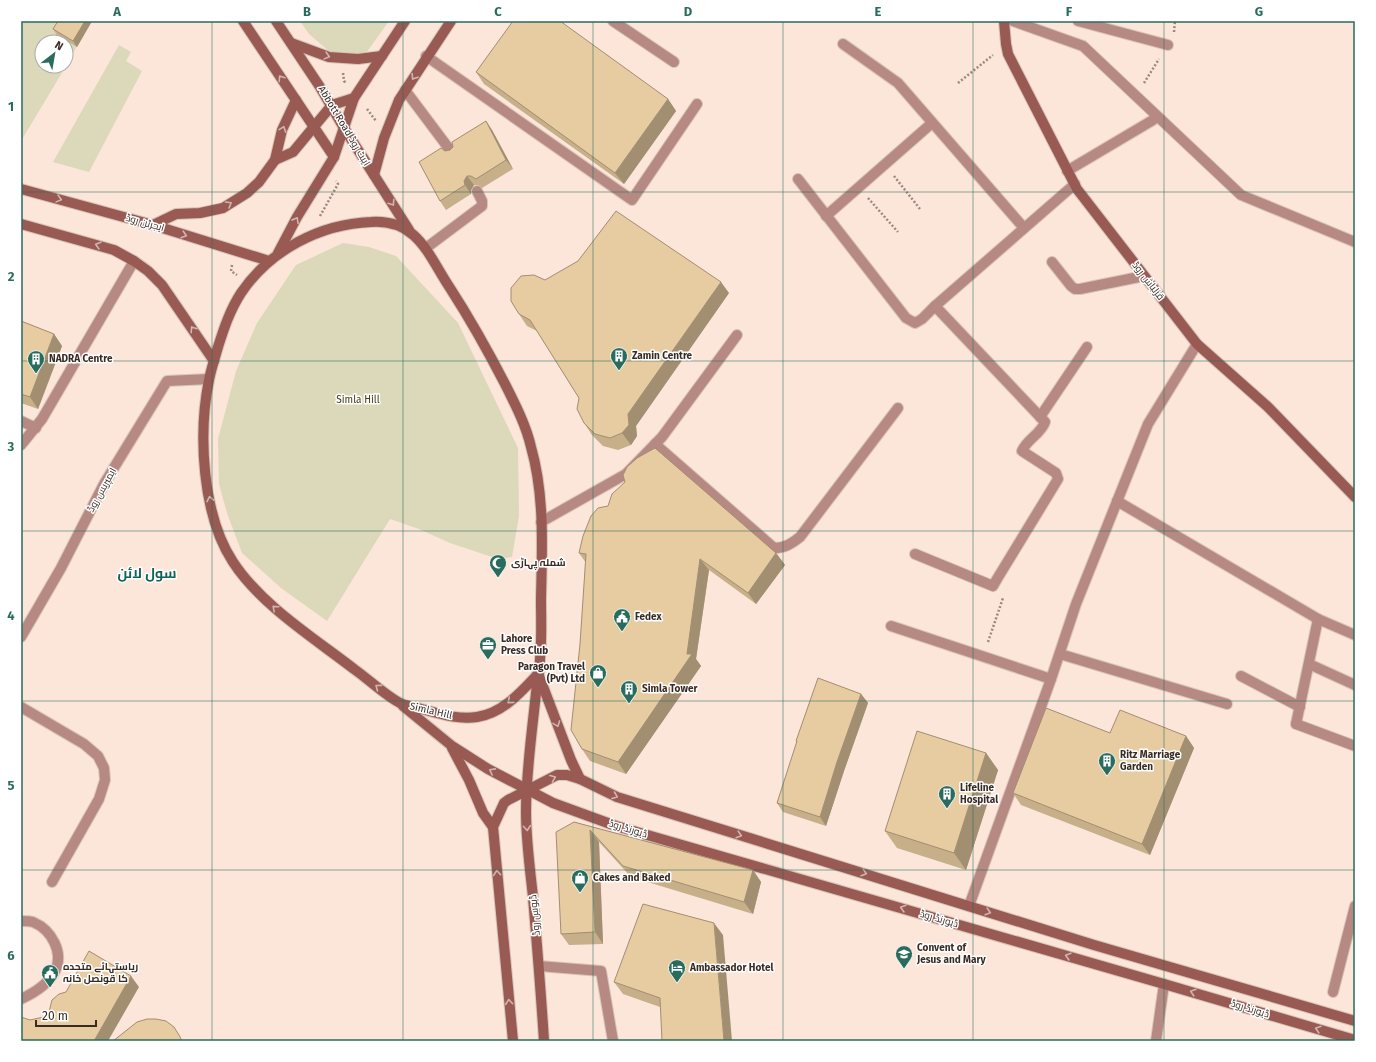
<svg xmlns="http://www.w3.org/2000/svg" width="1376" height="1062" font-family="'Fira Sans',Cairo,sans-serif">
  <style>
    .green { fill: #dcd8ba }
    .lines { fill: none; stroke-linecap: round; stroke-linejoin: round }
    .lane-casing { stroke: #d8c4b8; stroke-width: 12 }
    .street-casing { stroke: #d8c4b8; stroke-width: 12 }
    .secondary-casing { stroke: #d8c4b8; stroke-width: 12 }
    .path { stroke: #9a897e; stroke-width: 2.5; stroke-dasharray: 2 2; stroke-linecap: butt }
    .lane { stroke: #b68983; stroke-width: 10 }
    .street { stroke: #b68983; stroke-width: 10 }
    .secondary { stroke: #985a52; stroke-width: 10 }
    .wall { fill: #c7af8a }
    .shaded-wall { fill: #a28e71 }
    .building { fill: #e7cba1; stroke: #a28e71 }
    .oneway { stroke: #d1b5b1 }
    .grid { fill: none; stroke: #296c5e; stroke-width: 1; stroke-opacity: 0.55 }
    .labels { text-anchor: middle; dominant-baseline: central; stroke-width: 3; stroke-linejoin: round; paint-order: stroke }
    .street-label { font-size: 10px; fill: #382b23; stroke: #fff }
    .poi-label { font-size: 10px; font-weight: bold; fill: #382b23; stroke: #fff; text-anchor: start }
    .park-label { font-size: 10px; fill: #3d3811; stroke: #fff }
    .district-label { font-size: 14px; font-weight: bold; fill: #0f6455; stroke: #fff }
    .neatline { fill: none; stroke: #296c5e; stroke-width: 1.5 }
    .grid-label { font-size: 13px; text-anchor: middle; font-weight: bold; fill: #296c5e }
  </style>
  <rect width="100%" height="100%" fill="#fbe6d9"/>
  <g class="green">
    <polygon points="21,21 92,21 66,65 66,42 42,42 42,66 66,66 21,141"/>
    <polygon points="300,21 389,21 364,56 351,59 329,51 309,34"/>
    <polygon points="119,45 131,52 126,61 142,71 89,172 53,162"/>
    <polygon points="343,243 369,247 396,256 458,323 518,448 519,516 512,557 498,559 450,543 419,529 390,519 327,621 281,588 242,553 227,513 219,484 218,439 236,371 257,323 296,265"/>
  </g>
  <g class="lines">
    <g class="lane-casing">
      <g id="lane">
        <polyline points="405,90 453,154"/>
        <polyline points="426,248 482,206 482,201 477,191"/>
        <polyline points="21,421 36,428"/>
        <path d="M655 444 774 548C785 548 791 544 800 537L898 408"/>
        <polyline points="21,445 42,419 134,261"/>
        <polyline points="541,522 626,474 662,437 737,335"/>
        <polyline points="1309,664 1355,685"/>
        <polyline points="21,707 84,744 98,756 104,768 105,780 99,799 52,882"/>
        <polyline points="1296,724 1355,746"/>
        <path d="M21 921C25 921 30 921 33 922 52 930 64 953 55 971 48 985 34 993 21 999"/>
        <polyline points="539,966 601,971 613,1041"/>
        <polyline points="1156,1041 1164,984"/>
      </g>
    </g>
    <g class="street-casing">
      <g id="street">
        <polyline points="613,21 674,62"/>
        <polyline points="1013,21 1083,46 1241,195 1355,242"/>
        <polyline points="1078,21 1168,45"/>
        <polyline points="843,44 898,83 1024,228"/>
        <polyline points="426,56 632,200 697,104"/>
        <polyline points="1067,171 1153,120"/>
        <polyline points="798,179 906,318 915,323 922,319 935,306 1075,184"/>
        <polyline points="826,216 932,123"/>
        <polyline points="1052,262 1071,286 1075,289 1080,289 1144,276"/>
        <polyline points="1040,417 1087,347"/>
        <polyline points="1117,501 1318,619 1355,635"/>
        <path d="M915 554 993 586 997 579 1058 479 1056 473 1022 451C1027 439 1041 434 1045 422L935 306"/>
        <polyline points="891,626 1051,679"/>
        <polyline points="21,637 61,568 104,484 167,381 209,379"/>
        <polyline points="1060,654 1227,704"/>
        <polyline points="1241,676 1300,707"/>
        <polyline points="1296,724 1318,619"/>
        <polyline points="969,906 1051,679 1076,604 1148,424 1197,344"/>
        <polyline points="1333,992 1355,906"/>
      </g>
    </g>
    <g class="secondary-casing">
      <g id="secondary">
        <polyline points="243,21 334,157"/>
        <polyline points="276,21 320,87 344,128 409,230"/>
        <polyline points="1004,21 1006,44 1008,54 1077,189 1197,344 1268,407 1355,497"/>
        <polyline points="291,43 329,57 358,59 382,56"/>
        <polyline points="275,160 293,152 332,105 354,98"/>
        <polyline points="374,175 384,138 399,100 451,21"/>
        <polyline points="21,189 153,225 269,261"/>
        <polyline points="21,224 114,250 134,261 148,271 162,285 214,361"/>
        <polyline points="153,225 176,214 200,213 223,208 247,193 259,182 275,160 282,130 296,100"/>
        <polyline points="278,253 297,217 334,157 354,98 405,21"/>
        <path d="M538 674C521 692 503 713 477 717 457 720 437 713 418 708 413 707 407 706 402 704 388 698 367 678 354 669 314 638 261 605 233 562 202 515 198 434 209 380 211 369 215 358 218 347 224 328 230 310 241 293 270 250 320 224 371 222 418 219 428 255 450 288 470 319 488 351 505 384 515 404 526 425 531 447 545 496 542 549 541 599 541 619 542 639 540 659 540 670 537 682 536 693 532 732 526 772 526 812 526 840 530 869 533 897 537 945 541 993 544 1041"/>
        <polyline points="539,676 571,760 580,779"/>
        <polyline points="403,706 452,746 488,769 553,803 616,826 1164,984 1355,1040"/>
        <polyline points="452,748 469,780 483,813 493,827 513,1041"/>
        <polyline points="493,827 504,803 508,800 557,775 567,775 580,779 617,797 1094,945 1355,1021"/>
      </g>
    </g>
    <g class="path">
      <polyline points="1174,32 1175,21"/>
      <polyline points="343,73 344,81 346,83"/>
      <polyline points="958,83 993,55"/>
      <polyline points="1144,83 1159,59"/>
      <polyline points="367,109 376,121"/>
      <polyline points="894,176 920,209"/>
      <polyline points="868,198 898,232"/>
      <polyline points="320,216 338,184 336,181"/>
      <polyline points="232,265 231,271 237,275"/>
      <polyline points="988,642 1003,598"/>
    </g>
    <use href="#lane" class="lane"/>
    <use href="#street" class="street"/>
    <use href="#secondary" class="secondary"/>
  </g>
  <g class="wall">
    <polygon points="92,21 77,47 57,35 53,29"/>
    <polygon points="476,72 668,99 676,111 624,184 484,84"/>
    <polygon points="486,121 492,130 513,169 482,188 478,185 474,185 471,190 471,194 446,210 440,201 450,150"/>
    <polygon points="545,280 729,293 636,426 637,436 631,445 618,450 603,446 592,435 584,423 579,398 537,331 527,326 519,314"/>
    <polygon points="21,321 54,334 62,346 38,409 21,403"/>
    <polygon points="579,553 776,553 785,565 756,604 709,570 696,659 701,666 626,774 590,761 582,749 580,644 586,563"/>
    <polygon points="861,694 868,703 844,771 826,826 783,812 777,803 797,743 796,741"/>
    <polygon points="1110,733 1186,736 1194,748 1150,855 1021,805 1013,793"/>
    <polygon points="986,753 998,770 966,870 897,848 885,831"/>
    <polygon points="574,822 753,870 761,882 753,914 631,877 599,842 603,944 569,945 561,934"/>
    <polygon points="723,935 660,1007 623,994 614,982"/>
  </g>
  <g class="shaded-wall">
    <polygon points="85,21 92,21 77,47 73,41"/>
    <polygon points="668,99 676,111 624,184 615,173"/>
    <polygon points="486,121 492,130 513,169 506,160"/>
    <polygon points="467,176 474,185 471,190 471,194 465,185 464,181"/>
    <polygon points="721,282 729,293 636,426 637,436 631,445 622,433 628,414"/>
    <polygon points="54,334 62,346 38,409 30,397"/>
    <polygon points="776,553 785,565 756,604 748,593"/>
    <polygon points="700,559 709,570 696,659 701,666 626,774 618,762 687,654"/>
    <polygon points="861,694 868,703 844,771 826,826 820,817 837,762"/>
    <polygon points="1186,736 1194,748 1150,855 1142,844"/>
    <polygon points="986,753 998,770 966,870 954,853"/>
    <polygon points="590,830 599,842 603,944 595,932"/>
    <polygon points="753,870 761,882 753,914 744,902"/>
    <polygon points="714,923 723,935 732,1041 724,1041"/>
    <polygon points="131,976 139,987 108,1041 94,1041"/>
  </g>
  <g class="building">
    <polygon points="58,21 85,21 73,41 53,29"/>
    <polygon points="513,21 560,21 668,99 615,173 476,72"/>
    <polygon points="486,121 506,160 476,179 471,176 467,176 464,181 465,185 440,201 419,162 441,148 445,151 450,150 453,147 452,142"/>
    <polygon points="616,211 721,282 628,414 629,425 622,433 610,438 595,434 584,423 577,409 579,398 530,320 519,314 511,301 511,288 521,276 534,275 545,280 578,261"/>
    <polygon points="21,321 54,334 30,397 21,394"/>
    <polygon points="655,448 776,553 748,593 700,559 687,654 692,654 618,762 582,749 571,730 580,644 586,554 579,553 583,536 591,516 598,508 608,506 612,494 625,482 623,475 627,467 637,458"/>
    <polygon points="818,678 861,694 837,762 820,817 777,803 797,741 796,741"/>
    <polygon points="1046,708 1110,733 1120,710 1186,736 1142,844 1013,793"/>
    <polygon points="917,731 986,753 954,853 885,831"/>
    <polygon points="574,822 753,870 744,902 623,866 590,830 595,932 561,934 556,832"/>
    <polygon points="643,904 714,923 724,1041 662,1041 660,998 614,982"/>
    <polygon points="89,951 131,976 94,1041 21,1041 21,1017 30,1020 48,1016 52,1000 59,994 66,992"/>
    <polygon points="147,1019 156,1019 166,1021 174,1027 179,1035 182,1041 113,1041 137,1022"/>
  </g>
  <defs><path id="oneway-chevron" d="M-2-3.5L2.5 0L-2 3.5" fill="none" stroke-width="1.6" stroke-linecap="round" stroke-linejoin="round"/></defs>
  <g class="oneway">
    <use href="#oneway-chevron" transform="translate(327 56) rotate(15)"/>
    <use href="#oneway-chevron" transform="translate(414 77) rotate(122)"/>
    <use href="#oneway-chevron" transform="translate(281 78) rotate(-124)"/>
    <use href="#oneway-chevron" transform="translate(283 129) rotate(-70)"/>
    <use href="#oneway-chevron" transform="translate(59 199) rotate(15)"/>
    <use href="#oneway-chevron" transform="translate(392 203) rotate(57)"/>
    <use href="#oneway-chevron" transform="translate(229 204) rotate(-31)"/>
    <use href="#oneway-chevron" transform="translate(296 220) rotate(-61)"/>
    <use href="#oneway-chevron" transform="translate(184 235) rotate(18)"/>
    <use href="#oneway-chevron" transform="translate(98 245) rotate(-164)"/>
    <use href="#oneway-chevron" transform="translate(193 329) rotate(-123)"/>
    <use href="#oneway-chevron" transform="translate(210 499) rotate(-102)"/>
    <use href="#oneway-chevron" transform="translate(275 608) rotate(-138)"/>
    <use href="#oneway-chevron" transform="translate(378 687) rotate(-143)"/>
    <use href="#oneway-chevron" transform="translate(510 701) rotate(140)"/>
    <use href="#oneway-chevron" transform="translate(557 724) rotate(70)"/>
    <use href="#oneway-chevron" transform="translate(492 771) rotate(-152)"/>
    <use href="#oneway-chevron" transform="translate(553 778) rotate(-21)"/>
    <use href="#oneway-chevron" transform="translate(615 796) rotate(21)"/>
    <use href="#oneway-chevron" transform="translate(527 828) rotate(85)"/>
    <use href="#oneway-chevron" transform="translate(739 835) rotate(17)"/>
    <use href="#oneway-chevron" transform="translate(497 873) rotate(-95)"/>
    <use href="#oneway-chevron" transform="translate(864 873) rotate(17)"/>
    <use href="#oneway-chevron" transform="translate(903 908) rotate(-164)"/>
    <use href="#oneway-chevron" transform="translate(988 912) rotate(17)"/>
    <use href="#oneway-chevron" transform="translate(1068 956) rotate(-164)"/>
    <use href="#oneway-chevron" transform="translate(1193 992) rotate(-163)"/>
    <use href="#oneway-chevron" transform="translate(509 1002) rotate(-95)"/>
    <use href="#oneway-chevron" transform="translate(1318 1029) rotate(-163)"/>
  </g>
  <path class="grid" d="M212 21V1041M403 21V1041M593 21V1041M783 21V1041M973 21V1041M1164 21V1041M21 192H1355M21 361H1355M21 531H1355M21 701H1355M21 870H1355"/>
  <defs>
    <g id="building-pin" transform="scale(0.9)"><path d="M0 17L-7.5 6A9.5 9.5 0 1 1 7.5 6Z" fill="#296c5e" stroke="#fff"/><path d="M-4-6H4V6H1V3H-1V6H-4ZM-2.5-4.3h1.7v1.8h-1.7ZM.8-4.3h1.7v1.8H.8ZM-2.5-1h1.7V.8h-1.7ZM.8-1h1.7V.8H.8Z" fill="#fff"/></g>
    <g id="mosque-pin" transform="scale(0.9)"><path d="M0 17L-7.5 6A9.5 9.5 0 1 1 7.5 6Z" fill="#296c5e" stroke="#fff"/><path d="M3.5-4.9A6 6 0 1 0 3.5 4.9A5 5 0 1 1 3.5-4.9Z" fill="#fff"/></g>
    <g id="civic-pin" transform="scale(0.9)"><path d="M0 17L-7.5 6A9.5 9.5 0 1 1 7.5 6Z" fill="#296c5e" stroke="#fff"/><path d="M-.6-6.5H3V-4.5H.6V-3L4-1V1h2V6H-6V1h2V-1L-.6-3ZM-1.2 2.5V6h2.4V2.5Z" fill="#fff"/></g>
    <g id="office-pin" transform="scale(0.9)"><path d="M0 17L-7.5 6A9.5 9.5 0 1 1 7.5 6Z" fill="#296c5e" stroke="#fff"/><path d="M-6-3h4V-5.5h4V-3h4V5H-6ZM-1-4.5V-3h2v-1.5ZM-6 0V1H6V0Z" fill="#fff"/></g>
    <g id="shop-pin" transform="scale(0.9)"><path d="M0 17L-7.5 6A9.5 9.5 0 1 1 7.5 6Z" fill="#296c5e" stroke="#fff"/><path d="M-5-2.5h2.3a2.7 3.5 0 0 1 5.4 0H5L5.5 6h-11ZM-1.5-2.5h3a1.5 2.3 0 0 0-3 0Z" fill="#fff"/></g>
    <g id="school-pin" transform="scale(0.9)"><path d="M0 17L-7.5 6A9.5 9.5 0 1 1 7.5 6Z" fill="#296c5e" stroke="#fff"/><path d="M0-5L7-2L0 1L-7-2ZM-4 1L0 2.5L4 1V4Q0 6-4 4Z" fill="#fff"/></g>
    <g id="hotel-pin" transform="scale(0.9)"><path d="M0 17L-7.5 6A9.5 9.5 0 1 1 7.5 6Z" fill="#296c5e" stroke="#fff"/><path d="M-6-4.5h1.5V1H6V5H4.5V3h-9V5H-6ZM-4 0a1.8 1.8 0 1 1 3.6 0ZM.5 0V-2.5h3Q6-2.5 6 0Z" fill="#fff"/></g>
  </defs>
  <g fill-rule="evenodd">
    <use href="#building-pin" x="619" y="356"/>
    <use href="#building-pin" x="36" y="359"/>
    <use href="#mosque-pin" x="498" y="563"/>
    <use href="#civic-pin" x="622" y="617"/>
    <use href="#office-pin" x="488" y="645"/>
    <use href="#shop-pin" x="598" y="673"/>
    <use href="#building-pin" x="629" y="689"/>
    <use href="#building-pin" x="1107" y="761"/>
    <use href="#building-pin" x="947" y="794"/>
    <use href="#shop-pin" x="580" y="878"/>
    <use href="#school-pin" x="904" y="954"/>
    <use href="#hotel-pin" x="677" y="968"/>
    <use href="#civic-pin" x="50" y="973"/>
  </g>
  <g class="labels">
    <g class="street-label">
      <text transform="translate(344 126) rotate(59)">Abbott Road ایبٹ روڈ</text>
      <text transform="translate(145 223) rotate(16)">ایجرٹن روڈ</text>
      <text transform="translate(1148 281) rotate(52)">قزلباش روڈ</text>
      <text transform="translate(102 490) rotate(-61)">ایمپریس روڈ</text>
      <text transform="translate(431 711) rotate(13)">Simla Hill</text>
      <text transform="translate(628 829) rotate(17)">ڈیورنڈ روڈ</text>
      <text transform="translate(535 915) rotate(-95)">ڈیوس روڈ</text>
      <text transform="translate(939 919) rotate(16)">ڈیورنڈ روڈ</text>
      <text transform="translate(1250 1009) rotate(17)">ڈیورنڈ روڈ</text>
    </g>
    <g class="poi-label">
      <text x="632" y="356">Zamin Centre</text>
      <text x="49" y="359">NADRA Centre</text>
      <text x="511" y="563">شملہ پہاڑی</text>
      <text x="635" y="617">Fedex</text>
      <text x="501" y="639">Lahore<tspan x="501" dy="12">Press Club</tspan></text>
      <text x="585" y="667" text-anchor="end">Paragon Travel<tspan x="585" dy="12">(Pvt) Ltd</tspan></text>
      <text x="642" y="689">Simla Tower</text>
      <text x="1120" y="755">Ritz Marriage<tspan x="1120" dy="12">Garden</tspan></text>
      <text x="960" y="788">Lifeline<tspan x="960" dy="12">Hospital</tspan></text>
      <text x="593" y="878">Cakes and Baked</text>
      <text x="917" y="948">Convent of<tspan x="917" dy="12">Jesus and Mary</tspan></text>
      <text x="63" y="967">ریاستہائے متحدہ<tspan x="63" dy="12">کا قونصل خانہ</tspan></text>
      <text x="690" y="968">Ambassador Hotel</text>
    </g>
    <g class="park-label">
      <text x="358" y="400">Simla Hill</text>
    </g>
    <g class="district-label">
      <text x="147" y="573">سول لائن</text>
    </g>
  </g>
  <rect width="1376" height="1062" fill="none" stroke="#ffffff" stroke-width="44"/>
  <g transform="translate(54 54) rotate(31)"><circle r="19" fill="#ffffff" stroke="#afaaa7"/>
  <path d="M0-3L7 15L0 10L-7 15Z" fill="#296c5e"/>
  <text y="-6" font-size="11" font-weight="bold" text-anchor="middle" fill="#382b23">N</text>
  </g>
  <path d="M36 1020v6h60v-6" fill="none" stroke="#382b23" stroke-width="2"/>
  <text x="42" y="1020" font-size="12" fill="#382b23" stroke="#ffffff" stroke-width="3" paint-order="stroke">20 m</text>
  <rect x="22" y="22" width="1332" height="1018" class="neatline"/>
  <g class="grid-label">
    <text x="117" y="16">A</text>
    <text x="307" y="16">B</text>
    <text x="498" y="16">C</text>
    <text x="688" y="16">D</text>
    <text x="878" y="16">E</text>
    <text x="1069" y="16">F</text>
    <text x="1259" y="16">G</text>
    <text x="11" y="111">1</text>
    <text x="11" y="281">2</text>
    <text x="11" y="451">3</text>
    <text x="11" y="620">4</text>
    <text x="11" y="790">5</text>
    <text x="11" y="960">6</text>
  </g>
</svg>
